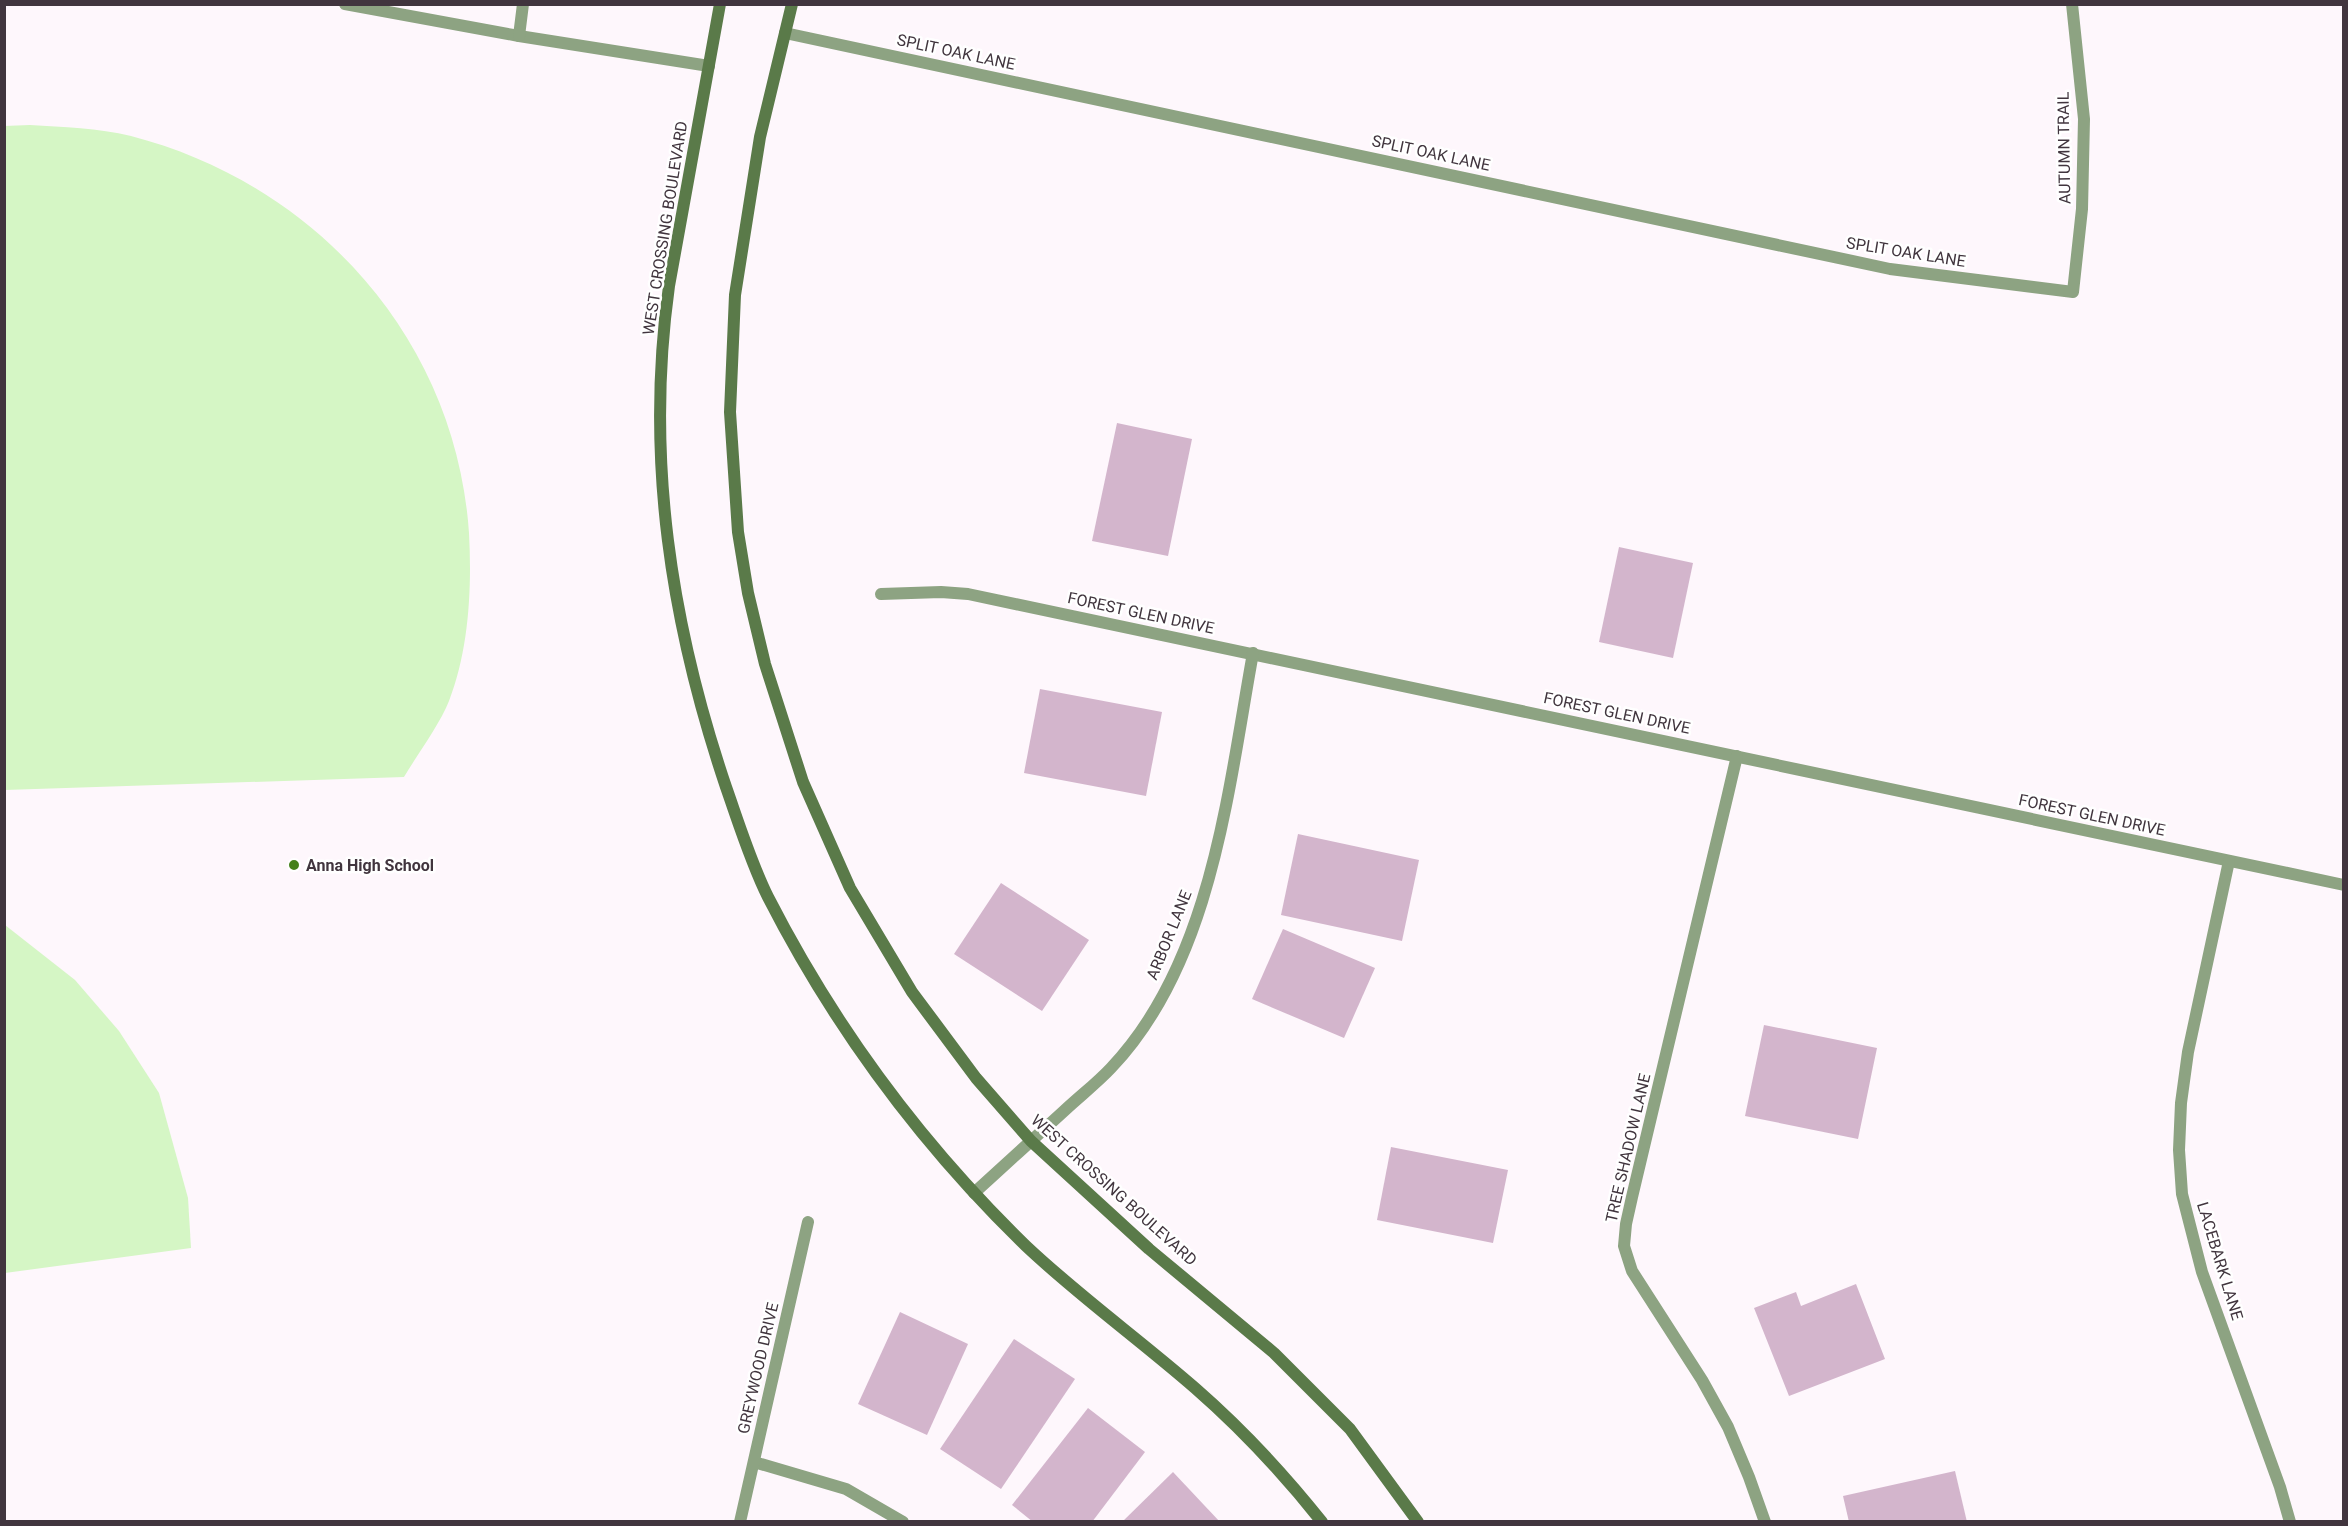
<svg xmlns="http://www.w3.org/2000/svg" width="2348" height="1526" font-family="Roboto,sans-serif">
  <style>
    .green { fill: #d5f6c5 }
    .building { fill: #d3b5cc }
    .lines { fill: none; stroke-linecap: round; stroke-linejoin: round }
    .lane { stroke: #8da382; stroke-width: 12 }
    .street { stroke: #8da382; stroke-width: 12 }
    .secondary { stroke: #5a7a49; stroke-width: 12 }
    .poi-dot { fill: #45801b; stroke: #fff; stroke-width: 2 }
    .labels { text-anchor: middle; dominant-baseline: central; stroke-width: 5; stroke-linejoin: round; paint-order: stroke }
    .street-label { font-size: 16px; fill: #41353e; stroke: #fff }
    .poi-label { font-size: 16px; font-weight: bold; fill: #41353e; stroke: #fff; text-anchor: start }
  </style>
  <rect width="100%" height="100%" fill="#fef7fc"/>
  <g class="green">
    <path d="M30 125C63 127 98 128 131 136 316 184 456 339 469 533 472 588 469 650 449 701 440 724 417 755 404 777L5 790 4 126Z"/>
    <polygon points="5,925 75,980 119,1031 159,1093 188,1198 191,1248 5,1273"/>
  </g>
  <g class="building">
    <polygon points="1117,423 1192,439 1168,556 1092,541"/>
    <polygon points="1619,547 1693,563 1673,658 1599,642"/>
    <polygon points="1040,689 1162,712 1146,796 1024,773"/>
    <polygon points="1298,834 1419,860 1402,941 1281,915"/>
    <polygon points="1001,883 1089,940 1042,1011 954,954"/>
    <polygon points="1283,929 1375,968 1344,1038 1252,999"/>
    <polygon points="1764,1025 1877,1048 1858,1139 1745,1116"/>
    <polygon points="1391,1147 1508,1170 1493,1243 1377,1220"/>
    <polygon points="1856,1284 1885,1359 1789,1396 1754,1308 1796,1292 1801,1306"/>
    <polygon points="900,1312 968,1344 927,1435 858,1404"/>
    <polygon points="1014,1339 1075,1379 1001,1489 940,1449"/>
    <polygon points="1088,1408 1145,1452 1092,1522 1033,1522 1012,1505"/>
    <polygon points="1955,1471 1967,1522 1849,1522 1843,1496"/>
    <polygon points="1173,1472 1220,1522 1122,1522"/>
  </g>
  <g class="lines">
    <g class="lane">
      <polyline points="345,4 519,36 709,66"/>
      <polyline points="519,36 523,4"/>
    </g>
    <g class="street">
      <polyline points="785,33 1890,269 2073,292 2082,209 2084,119 2072,4"/>
      <polyline points="881,594 941,592 968,594 2344,885"/>
      <polyline points="1737,756 1632,1197 1626,1224 1624,1246 1632,1271 1702,1380 1728,1427 1749,1477 1765,1522"/>
      <polyline points="2229,861 2188,1052 2181,1103 2179,1150 2182,1194 2202,1272 2280,1487 2290,1522"/>
      <path d="M974 1193C1004 1166 1034 1138 1064 1111 1080 1096 1097 1083 1111 1068 1212 962 1228 790 1253 653"/>
      <polyline points="754,1462 846,1489 903,1522"/>
      <polyline points="740,1522 808,1222"/>
    </g>
    <g class="secondary">
      <path d="M720 4 669 286C645 458 671 624 726 787 739 824 751 863 768 897 835 1028 921 1144 1026 1246 1079 1296 1140 1340 1195 1388 1242 1429 1283 1473 1322 1522"/>
      <polyline points="792,4 760,137 735,295 730,412 738,532 748,593 765,664 803,782 850,888 912,992 976,1078 1031,1141 1149,1249 1274,1353 1350,1429 1418,1522"/>
    </g>
  </g>
  <circle class="poi-dot" cx="294" cy="865" r="6"/>
  <g class="labels">
    <g class="street-label">
      <text transform="translate(956 52) rotate(12)">SPLIT OAK LANE</text>
      <text transform="translate(2064 148) rotate(-91)">AUTUMN TRAIL</text>
      <text transform="translate(1431 153) rotate(12)">SPLIT OAK LANE</text>
      <text transform="translate(665 228) rotate(-81)">WEST CROSSING BOULEVARD</text>
      <text transform="translate(1906 252) rotate(9)">SPLIT OAK LANE</text>
      <text transform="translate(1141 613) rotate(12)">FOREST GLEN DRIVE</text>
      <text transform="translate(1617 713) rotate(12)">FOREST GLEN DRIVE</text>
      <text transform="translate(2092 815) rotate(12)">FOREST GLEN DRIVE</text>
      <text transform="translate(1169 935) rotate(-68)">ARBOR LANE</text>
      <text transform="translate(1628 1148) rotate(-77)">TREE SHADOW LANE</text>
      <text transform="translate(1114 1190) rotate(42)">WEST CROSSING BOULEVARD</text>
      <text transform="translate(2220 1261) rotate(73)">LACEBARK LANE</text>
      <text transform="translate(758 1368) rotate(-77)">GREYWOOD DRIVE</text>
    </g>
    <g class="poi-label">
      <text x="306" y="865">Anna High School</text>
    </g>
  </g>
  <rect width="2348" height="1526" fill="none" stroke="#41353e" stroke-width="12"/>
</svg>
